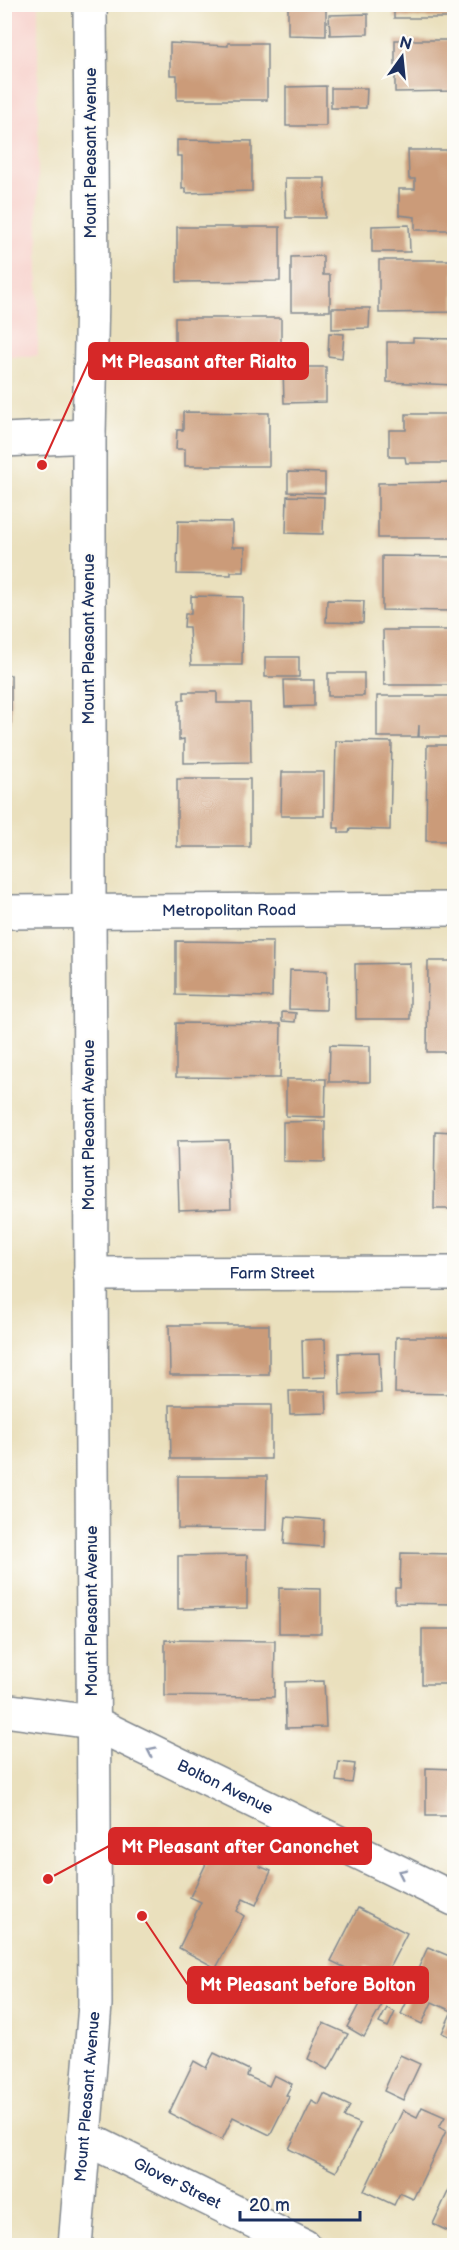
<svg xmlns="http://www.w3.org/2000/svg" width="459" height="2250" font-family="'Balsamiq Sans',sans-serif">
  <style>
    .built { fill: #f7d0cb }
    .building { fill: #cb9b79 }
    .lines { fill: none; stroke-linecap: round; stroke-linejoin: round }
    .minor-casing { stroke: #82888e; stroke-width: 36 }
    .major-casing { stroke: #82888e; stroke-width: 36 }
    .minor { stroke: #fff; stroke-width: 33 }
    .major { stroke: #fff; stroke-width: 33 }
    .oneway { stroke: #8d97ae }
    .labels { text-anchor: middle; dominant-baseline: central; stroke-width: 4.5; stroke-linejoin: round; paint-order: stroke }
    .street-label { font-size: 16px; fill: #1b2f5e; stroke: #fdfcf7 }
    .leader { fill: none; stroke: #d62828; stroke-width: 2 }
    .callout-dot { fill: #d62828; stroke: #fdfcf7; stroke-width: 2 }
    .callout { fill: #d62828; stroke: #d62828; stroke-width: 2 }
    .callout-label { font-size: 18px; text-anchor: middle; font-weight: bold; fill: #fff }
  </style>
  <rect width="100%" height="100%" fill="#fdfcf7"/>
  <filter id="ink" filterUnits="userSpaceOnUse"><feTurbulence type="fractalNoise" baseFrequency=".0167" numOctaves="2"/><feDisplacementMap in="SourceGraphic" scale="12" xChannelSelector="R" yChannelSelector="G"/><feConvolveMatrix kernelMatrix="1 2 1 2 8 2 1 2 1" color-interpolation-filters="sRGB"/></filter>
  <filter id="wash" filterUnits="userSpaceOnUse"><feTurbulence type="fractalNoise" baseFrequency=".008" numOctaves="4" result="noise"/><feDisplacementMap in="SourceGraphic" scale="24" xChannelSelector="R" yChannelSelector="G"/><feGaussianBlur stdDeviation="1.35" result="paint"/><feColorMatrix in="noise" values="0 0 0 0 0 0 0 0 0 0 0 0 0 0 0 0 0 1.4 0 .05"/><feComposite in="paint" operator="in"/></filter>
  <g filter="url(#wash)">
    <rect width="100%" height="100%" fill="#eae0bd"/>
    <polygon class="built" points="5,4 38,5 38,356 5,356"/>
    <g id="blocks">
      <g class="building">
        <rect x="394" y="4" width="60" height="14"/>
        <polygon points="288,5 326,5 326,36 288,35"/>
        <polygon points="368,14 368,34 330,35 329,15"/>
        <polygon points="395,40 454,40 454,91 395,92"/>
        <polygon points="170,43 228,46 228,43 267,43 267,100 177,100 177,75 170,75"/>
        <polygon points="326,86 326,126 286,126 286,87"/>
        <polygon points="331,88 367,88 366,108 331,108"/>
        <polygon points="177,140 252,141 252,191 186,193 186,188 182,189 182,156 177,156"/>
        <polygon points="408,150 454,150 454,230 415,230 415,217 399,215 399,189 415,189 415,179 409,179"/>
        <polygon points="285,178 325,178 325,218 286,218"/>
        <polygon points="409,225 410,252 372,252 372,226"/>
        <polygon points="177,227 280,227 280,281 177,282"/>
        <polygon points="323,256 323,275 330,275 330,311 291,311 291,257"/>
        <polygon points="379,260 454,260 454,312 379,313"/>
        <polygon points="332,308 370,308 369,328 332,329"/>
        <rect x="175" y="318" width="106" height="56"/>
        <polygon points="329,333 344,334 342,358 328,356"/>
        <polygon points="413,338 454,339 454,385 387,382 387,342 413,342"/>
        <polygon points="283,367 326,367 326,402 284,403"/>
        <polygon points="183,412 269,413 269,466 185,466 185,449 176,449 177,430 183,430"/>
        <polygon points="406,414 454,414 454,463 406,463 405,457 389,457 389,430 406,430"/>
        <polygon points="288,472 325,473 325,493 288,492"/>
        <polygon points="454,482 454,538 378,538 378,483"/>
        <polygon points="287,496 324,497 323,534 286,533"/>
        <polygon points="178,521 232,522 232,547 245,547 244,572 231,572 231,575 177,574"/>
        <polygon points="382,556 454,557 454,611 382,610"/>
        <polygon points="191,596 243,597 242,665 191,665 189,627 184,627 185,614 191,614"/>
        <polygon points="327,600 364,601 363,623 326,622"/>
        <polygon points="383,630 454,630 454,685 384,685"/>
        <rect x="265" y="657" width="34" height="20"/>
        <rect x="328" y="673" width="36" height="23"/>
        <rect x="4" y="675" width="7" height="48"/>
        <polygon points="284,680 314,680 314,706 285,707"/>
        <polygon points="184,692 217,692 217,703 250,703 251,762 184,763 184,739 179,740 179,700 184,700"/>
        <polygon points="377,696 454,696 454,737 419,737 419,725 418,737 377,737"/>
        <polygon points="336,741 392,742 390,830 350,829 349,833 339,833 339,828 334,828"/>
        <polygon points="427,745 454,745 454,841 426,841"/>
        <polygon points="282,772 324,772 324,816 281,816"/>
        <rect x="177" y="779" width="73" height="68"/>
        <polygon points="176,941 273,942 272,997 176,995"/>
        <polygon points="428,961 454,961 454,1052 427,1052"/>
        <polygon points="410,963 410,1019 356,1019 355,964"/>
        <polygon points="290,970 327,971 326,1010 289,1009"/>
        <polygon points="282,1012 296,1013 295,1022 282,1021"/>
        <polygon points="176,1023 281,1024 280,1078 176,1077"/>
        <polygon points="330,1045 370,1046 370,1082 329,1082"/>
        <polygon points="286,1079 326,1079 325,1117 286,1116"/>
        <polygon points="325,1121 325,1162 283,1161 283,1122"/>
        <polygon points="435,1131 454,1132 454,1209 434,1209"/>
        <polygon points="229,1140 231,1208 179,1210 177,1141"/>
        <polygon points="169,1325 269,1325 269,1375 170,1375"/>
        <polygon points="396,1337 454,1337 454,1394 395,1393"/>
        <polygon points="325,1339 326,1377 303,1378 302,1340"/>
        <polygon points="379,1352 381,1393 340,1395 339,1353"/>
        <polygon points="289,1391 326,1391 327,1413 290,1414"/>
        <polygon points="170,1405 271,1405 271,1459 171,1459"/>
        <polygon points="178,1476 267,1476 266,1530 178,1529"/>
        <polygon points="286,1517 324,1520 323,1547 284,1544"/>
        <polygon points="401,1553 454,1554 454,1604 395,1603 395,1588 400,1588"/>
        <polygon points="247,1555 247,1608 178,1609 178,1556"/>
        <polygon points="279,1588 321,1589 321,1633 279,1633"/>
        <rect x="422" y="1629" width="32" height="55"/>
        <polygon points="165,1640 275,1641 274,1697 165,1696"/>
        <polygon points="324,1681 326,1727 286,1728 285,1682"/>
        <polygon points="339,1762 355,1764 352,1783 336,1781"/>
        <polygon points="426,1768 454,1769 454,1816 426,1816"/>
        <polygon points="218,1839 262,1860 259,1866 271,1871 256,1905 243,1899 237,1911 244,1916 216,1968 179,1948 201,1902 190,1897"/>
        <polygon points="358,1908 407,1933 385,1976 365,1966 360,1975 331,1961"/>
        <polygon points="428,1947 454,1958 454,2039 442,2033 452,2011 432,2002 422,2024 401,2014 411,1993 408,1991"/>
        <polygon points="365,1993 383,2003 364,2037 347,2027"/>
        <polygon points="387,2008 395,2012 388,2027 379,2023"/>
        <polygon points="323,2023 348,2034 328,2070 308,2059"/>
        <polygon points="214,2053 249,2070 247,2076 269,2086 274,2075 292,2084 286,2095 289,2097 270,2135 233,2117 222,2140 169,2113 194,2061 206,2068"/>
        <polygon points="400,2055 420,2064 403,2100 384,2091"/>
        <polygon points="324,2094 350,2106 344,2117 360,2124 336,2172 289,2149 312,2101 319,2105"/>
        <polygon points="422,2107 445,2117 439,2127 446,2131 413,2199 400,2193 394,2205 364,2191 403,2110 417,2117"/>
        <polygon points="454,2179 454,2234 433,2224"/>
      </g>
    </g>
  </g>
  <g filter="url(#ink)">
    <use href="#blocks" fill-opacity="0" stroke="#82888e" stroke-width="1.5"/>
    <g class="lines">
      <g class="minor-casing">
        <g id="minor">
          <polyline points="4,440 89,436"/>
          <path id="s1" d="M4 912 454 909"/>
          <path id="s2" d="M90 1274 454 1273"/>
          <path id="s3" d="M4 1710 92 1722 454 1899"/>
          <path id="s4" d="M83 2137 304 2246"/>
        </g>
      </g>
      <g class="major-casing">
        <g id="major">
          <path id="s5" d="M75 2246 95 2005 89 911V436L92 293 90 4"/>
        </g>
      </g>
      <use href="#minor" class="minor"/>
      <use href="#major" class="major"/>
    </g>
    <defs><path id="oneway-chevron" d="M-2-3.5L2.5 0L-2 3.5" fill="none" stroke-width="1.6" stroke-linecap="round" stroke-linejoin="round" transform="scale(1.5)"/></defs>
    <g class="oneway">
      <use href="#oneway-chevron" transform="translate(151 1751) rotate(-154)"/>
      <use href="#oneway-chevron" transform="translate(402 1873) rotate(-154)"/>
    </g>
  </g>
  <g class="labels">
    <g class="street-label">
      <text transform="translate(91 153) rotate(-90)">Mount Pleasant Avenue</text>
      <text transform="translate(89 639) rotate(-90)">Mount Pleasant Avenue</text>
      <text stroke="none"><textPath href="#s1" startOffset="225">Metropolitan Road</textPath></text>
      <text transform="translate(89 1125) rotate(-90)">Mount Pleasant Avenue</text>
      <text stroke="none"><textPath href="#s2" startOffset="182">Farm Street</textPath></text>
      <text transform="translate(92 1611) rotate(-90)">Mount Pleasant Avenue</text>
      <text stroke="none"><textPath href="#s3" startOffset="237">Bolton Avenue</textPath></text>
      <text stroke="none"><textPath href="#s5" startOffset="150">Mount Pleasant Avenue</textPath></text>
      <text stroke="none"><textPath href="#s4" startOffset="105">Glover Street</textPath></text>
    </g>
  </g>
  <path class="leader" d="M42 465L89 361M48 1879L109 1846M142 1916L188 1985"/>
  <g class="callout-dot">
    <circle cx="42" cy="465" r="6"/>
    <circle cx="48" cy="1879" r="6"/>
    <circle cx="142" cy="1916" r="6"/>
  </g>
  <g class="callout">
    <rect x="89" y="343" width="219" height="36" rx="6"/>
    <rect x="109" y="1828" width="262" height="36" rx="6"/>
    <rect x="188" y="1967" width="240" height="36" rx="6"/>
  </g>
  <g class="callout-label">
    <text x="199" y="368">Mt Pleasant after Rialto</text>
    <text x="240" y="1853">Mt Pleasant after Canonchet</text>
    <text x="308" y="1991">Mt Pleasant before Bolton</text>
  </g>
  <rect width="459" height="2250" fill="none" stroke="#fdfcf7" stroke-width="24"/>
  <g transform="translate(402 57) rotate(15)" stroke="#fdfcf7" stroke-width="4.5" paint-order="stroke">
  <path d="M0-4.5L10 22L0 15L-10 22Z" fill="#1b2f5e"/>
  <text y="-9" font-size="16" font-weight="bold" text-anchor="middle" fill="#1b2f5e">N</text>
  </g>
  <path d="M240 2211v9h120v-9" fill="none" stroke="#1b2f5e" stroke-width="3"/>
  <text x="249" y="2211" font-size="18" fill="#1b2f5e" stroke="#fdfcf7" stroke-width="4.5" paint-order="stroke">20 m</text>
</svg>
